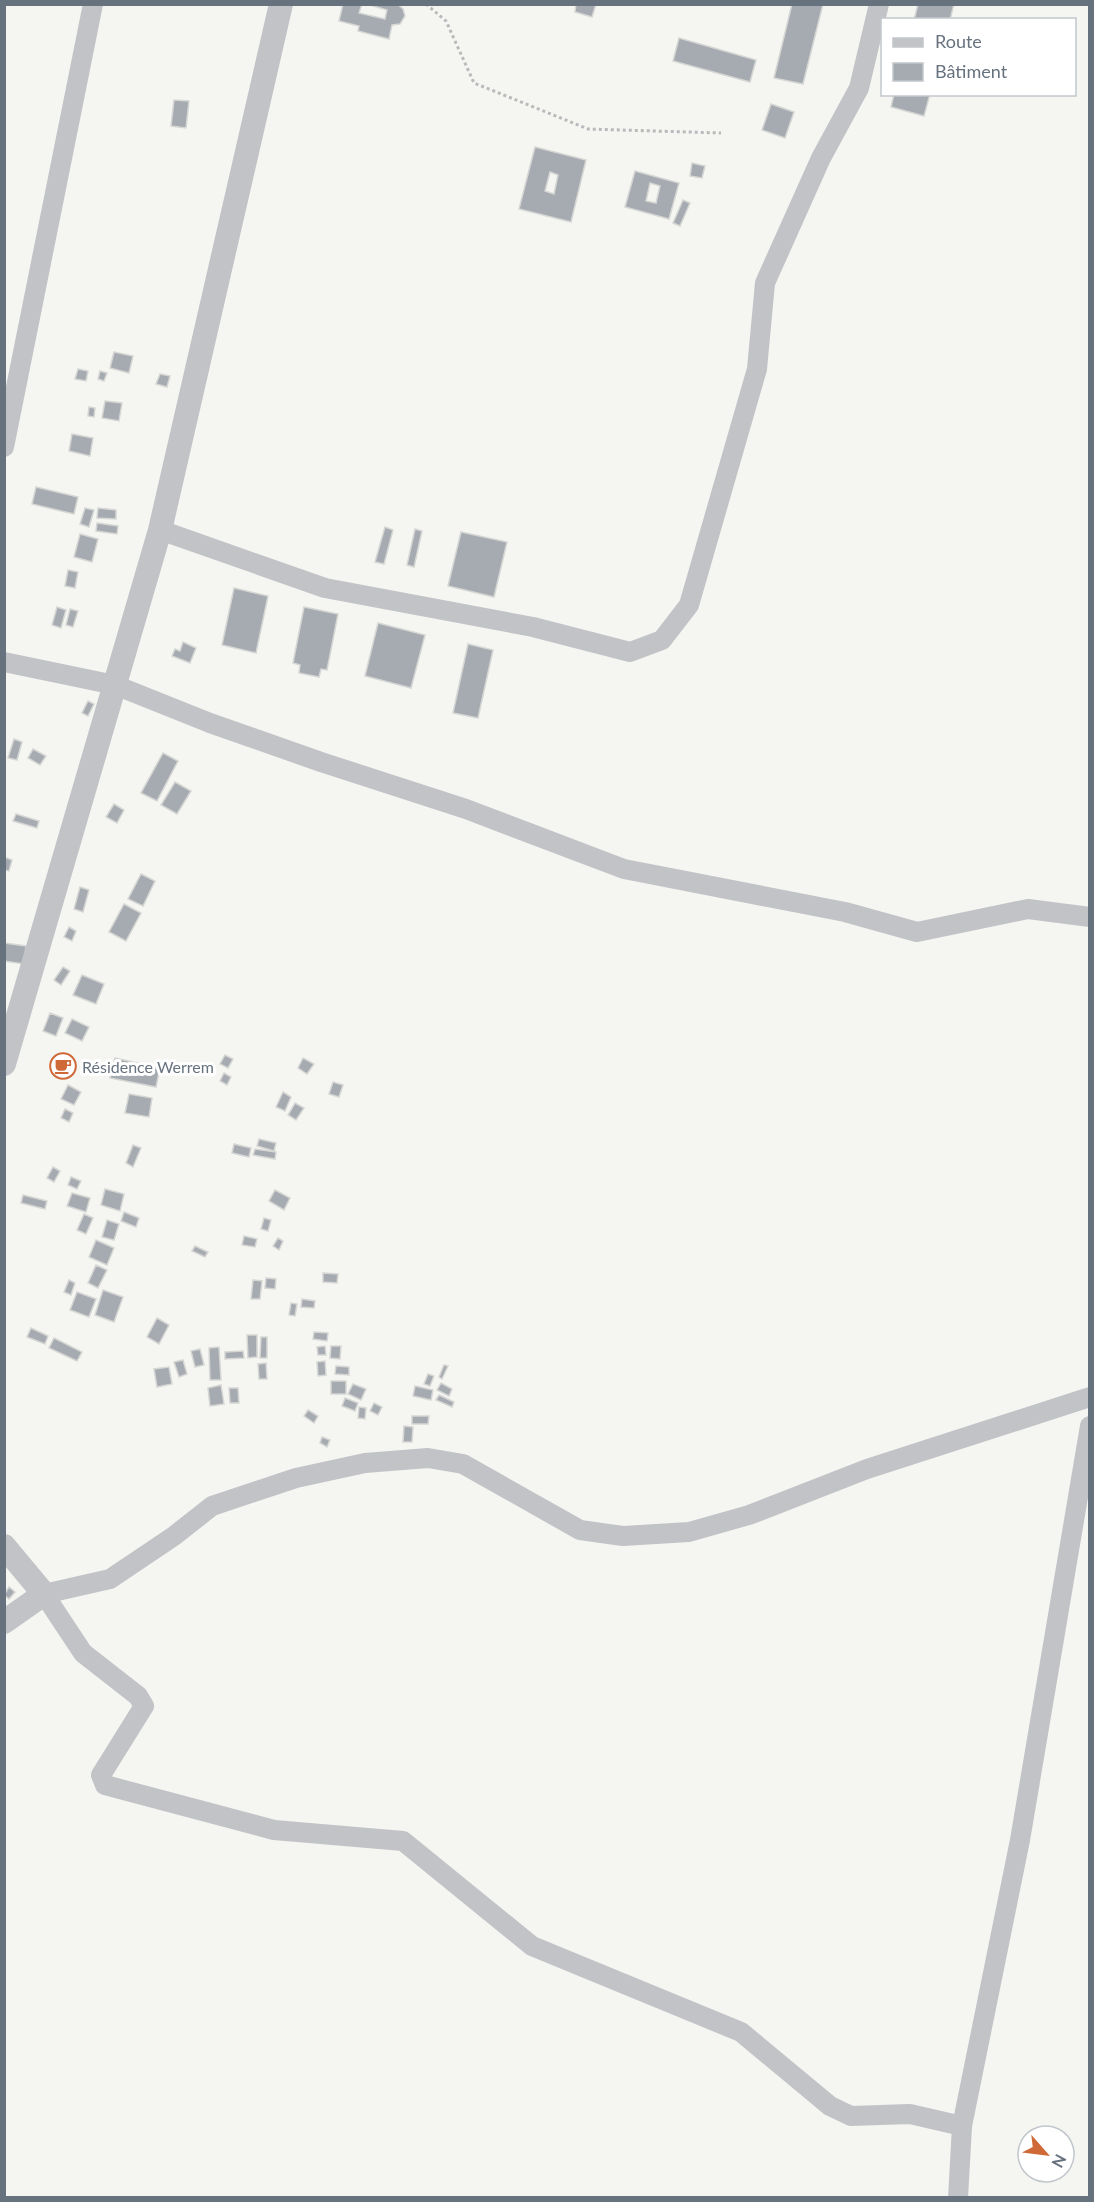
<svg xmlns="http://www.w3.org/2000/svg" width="1094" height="2202" font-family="Lato,sans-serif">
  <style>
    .building { fill: #a5abb1; stroke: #d6d6d4; stroke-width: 1.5; fill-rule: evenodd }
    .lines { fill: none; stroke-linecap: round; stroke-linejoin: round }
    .path { stroke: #b8babc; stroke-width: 3; stroke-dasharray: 3 3; stroke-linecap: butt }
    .minor { stroke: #c1c3c6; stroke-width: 20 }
    .tertiary { stroke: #c1c3c6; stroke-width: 24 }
    .labels { text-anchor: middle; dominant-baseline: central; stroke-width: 6; stroke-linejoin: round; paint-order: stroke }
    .poi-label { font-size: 16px; fill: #67727f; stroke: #fff; text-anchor: start }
  </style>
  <rect width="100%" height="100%" fill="#f5f5f2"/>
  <g class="building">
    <polygon points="343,4 362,4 359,13 385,19 387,10 367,4 397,4 403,9 405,16 400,24 392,25 389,39 358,31 359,26 339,21"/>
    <polygon points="576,4 596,4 592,17 575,12"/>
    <polygon points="792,4 823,4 803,84 774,78"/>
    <polygon points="918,4 954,4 950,20 914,20"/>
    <polygon points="679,38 756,60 750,82 673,61"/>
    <polygon points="894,94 930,94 924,116 891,107"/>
    <polygon points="174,100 189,101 186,128 171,126"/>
    <polygon points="771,104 794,112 785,138 762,130"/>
    <path d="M535 147 586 160 571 222 519 209ZM550 172 558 175 554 194 545 191Z"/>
    <polygon points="692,163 705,166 702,178 690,176"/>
    <path d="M635 171 679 183 669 219 625 207ZM650 183 660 186 656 203 646 201Z"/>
    <polygon points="683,200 690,203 680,226 673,223"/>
    <polygon points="114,352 133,356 129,373 110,368"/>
    <polygon points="78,369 88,371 86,381 75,379"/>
    <polygon points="100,371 107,373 104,381 98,379"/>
    <polygon points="160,374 170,376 167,387 156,384"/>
    <polygon points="105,401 122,403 119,421 102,418"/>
    <polygon points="89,407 95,408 94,417 88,416"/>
    <polygon points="72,434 93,438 90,456 69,451"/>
    <polygon points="36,487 78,497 74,514 32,504"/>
    <polygon points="85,508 94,510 89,527 80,524"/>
    <polygon points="98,508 116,510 116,519 97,518"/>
    <polygon points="97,523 118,526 117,534 96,531"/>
    <polygon points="385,527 393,530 384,564 375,562"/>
    <polygon points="415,529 422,531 414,567 407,565"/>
    <polygon points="461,532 507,542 494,597 448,586"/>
    <polygon points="80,534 98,539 92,562 74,557"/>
    <polygon points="68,570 78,572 75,588 65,586"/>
    <polygon points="234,588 268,596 256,653 222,645"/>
    <polygon points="57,607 66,610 61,628 52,625"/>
    <polygon points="304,607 338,614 327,670 321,669 319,677 299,673 300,665 293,663"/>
    <polygon points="70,609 78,611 73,627 66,625"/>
    <polygon points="378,623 425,635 411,688 365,676"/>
    <polygon points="183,642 196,648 190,663 172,656 175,649 180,651"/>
    <polygon points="468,644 493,650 478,718 453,713"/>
    <polygon points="88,701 94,704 88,716 82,713"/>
    <polygon points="14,739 22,742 17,760 8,758"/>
    <polygon points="33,749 46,756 40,765 28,758"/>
    <polygon points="163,753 178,761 157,801 141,793"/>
    <polygon points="175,782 191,791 177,814 161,805"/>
    <polygon points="114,804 124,810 117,823 106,817"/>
    <polygon points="16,814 39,821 37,828 13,821"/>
    <polygon points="4,857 12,860 9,871 4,870"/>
    <polygon points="141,874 155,881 143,906 128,899"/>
    <polygon points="80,887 89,890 83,912 74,909"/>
    <polygon points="124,904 141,913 126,941 109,932"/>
    <polygon points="69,927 76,931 72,941 64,937"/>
    <polygon points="4,943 26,946 24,964 4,961"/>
    <polygon points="63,967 70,971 61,985 54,980"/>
    <polygon points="82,975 104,984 96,1004 73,995"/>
    <polygon points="50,1013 63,1018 56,1036 43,1031"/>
    <polygon points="72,1019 89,1027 82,1041 65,1033"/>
    <polygon points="225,1055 233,1059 228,1068 220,1064"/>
    <polygon points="115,1058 160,1068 156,1087 110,1078"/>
    <polygon points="303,1058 314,1064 307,1074 298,1068"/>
    <polygon points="183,1063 192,1068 188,1074 180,1069"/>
    <polygon points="224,1073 231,1077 227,1085 220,1081"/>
    <polygon points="333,1082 343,1085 339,1097 329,1094"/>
    <polygon points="68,1085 81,1092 74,1105 61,1099"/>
    <polygon points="283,1092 291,1097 285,1111 276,1107"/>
    <polygon points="129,1094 152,1098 149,1117 125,1113"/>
    <polygon points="295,1103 304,1108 296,1120 288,1115"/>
    <polygon points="65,1109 73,1113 69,1122 61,1118"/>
    <polygon points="259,1139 276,1143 274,1151 257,1146"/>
    <polygon points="234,1144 251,1148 249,1157 232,1153"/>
    <polygon points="133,1145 141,1148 133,1167 126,1163"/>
    <polygon points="255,1149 276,1152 275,1159 253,1155"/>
    <polygon points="53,1167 60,1171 54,1182 47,1178"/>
    <polygon points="71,1177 81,1181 77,1189 68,1185"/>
    <polygon points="105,1189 124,1194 120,1211 101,1205"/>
    <polygon points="275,1190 290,1198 284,1210 269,1201"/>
    <polygon points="72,1193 90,1198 86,1212 67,1206"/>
    <polygon points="23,1195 47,1201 45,1209 21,1203"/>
    <polygon points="124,1212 139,1218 136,1227 121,1221"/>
    <polygon points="84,1214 93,1218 86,1234 77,1230"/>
    <polygon points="264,1218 271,1220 268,1231 261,1229"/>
    <polygon points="107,1220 119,1224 114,1240 102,1237"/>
    <polygon points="244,1236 257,1239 255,1247 242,1245"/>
    <polygon points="278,1238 283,1241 279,1250 273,1246"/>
    <polygon points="96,1240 114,1248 107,1265 89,1257"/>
    <polygon points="195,1246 208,1252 205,1257 192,1251"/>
    <polygon points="96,1265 107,1270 98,1288 88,1283"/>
    <polygon points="323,1273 338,1274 337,1283 323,1282"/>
    <polygon points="266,1278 276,1279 275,1289 265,1288"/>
    <polygon points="69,1280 75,1283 71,1295 64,1292"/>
    <polygon points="253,1280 262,1281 260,1299 251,1299"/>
    <polygon points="103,1290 123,1297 114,1322 95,1315"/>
    <polygon points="77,1292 96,1299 89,1317 70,1310"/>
    <polygon points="302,1299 315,1301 314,1308 301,1307"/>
    <polygon points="291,1303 297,1304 295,1316 289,1315"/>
    <polygon points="157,1318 169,1325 159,1344 147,1337"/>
    <polygon points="31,1328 48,1336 45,1344 27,1337"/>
    <polygon points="314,1332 328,1333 327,1341 313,1339"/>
    <polygon points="247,1335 257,1335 257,1357 248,1358"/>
    <polygon points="261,1337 267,1337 267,1358 260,1358"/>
    <polygon points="54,1338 82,1352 77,1361 49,1348"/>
    <polygon points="325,1346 326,1355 318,1355 317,1347"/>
    <polygon points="331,1346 341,1346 340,1359 330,1358"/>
    <polygon points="219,1347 221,1380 210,1380 209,1348"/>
    <polygon points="200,1349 204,1365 195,1367 191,1351"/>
    <polygon points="243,1351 244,1358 225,1359 225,1352"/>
    <polygon points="183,1360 187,1374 179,1377 174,1362"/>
    <polygon points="325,1361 326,1375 318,1376 317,1362"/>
    <polygon points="266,1363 267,1379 259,1379 258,1364"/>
    <polygon points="444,1365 448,1366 442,1379 439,1377"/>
    <polygon points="336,1366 349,1367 349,1375 335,1374"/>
    <polygon points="169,1367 172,1384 157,1387 154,1369"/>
    <polygon points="428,1374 434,1376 430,1386 424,1384"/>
    <rect x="331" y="1381" width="15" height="13"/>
    <polygon points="441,1383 452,1389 449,1396 437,1390"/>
    <polygon points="353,1384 366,1389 361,1400 348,1394"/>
    <polygon points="221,1385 224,1404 210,1406 208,1388"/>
    <polygon points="415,1386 433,1390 431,1400 413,1396"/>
    <polygon points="229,1388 238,1388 239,1403 230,1403"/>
    <polygon points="439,1395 454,1402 452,1407 436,1400"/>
    <polygon points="345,1398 358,1403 355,1411 342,1406"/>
    <polygon points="374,1403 382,1407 378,1415 370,1411"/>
    <polygon points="359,1407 366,1408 365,1419 358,1418"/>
    <polygon points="308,1410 318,1416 314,1423 304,1416"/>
    <polygon points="412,1416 429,1416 428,1424 412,1424"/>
    <polygon points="404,1426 413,1427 412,1442 403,1442"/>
    <polygon points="322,1437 330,1440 327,1447 320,1443"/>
    <polygon points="9,1587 15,1592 9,1599 4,1595"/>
  </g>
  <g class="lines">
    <polyline class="path" points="426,4 446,21 474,83 588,129 721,133"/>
    <g class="minor">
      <polyline points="4,447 93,4"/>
      <polyline points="160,530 325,588 533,627 630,652 662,640 689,605 757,369 765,283 821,158 859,88 879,4"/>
      <polyline points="4,662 115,685 210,723 321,762 466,809 624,869 845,912 917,932 1028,909 1090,917"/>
      <polyline points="962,2126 910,2114 851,2116 830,2106 741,2032 532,1946 403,1841 274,1830 105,1785 101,1775 144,1706 138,1696 83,1653 44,1594 110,1579 174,1536 212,1506 296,1478 365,1463 428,1458 463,1464 580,1530 623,1536 689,1532 749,1515 867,1469 1090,1397"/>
      <polyline points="958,2198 962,2126 1020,1840 1090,1426"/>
    </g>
    <g class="tertiary">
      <polyline points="4,1064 160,530 281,4"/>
      <polyline points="4,1546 44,1594 4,1622"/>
    </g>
  </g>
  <defs>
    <g id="cafe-ring" transform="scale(1.35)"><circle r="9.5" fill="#fff" stroke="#cf6938" stroke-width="1.5"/><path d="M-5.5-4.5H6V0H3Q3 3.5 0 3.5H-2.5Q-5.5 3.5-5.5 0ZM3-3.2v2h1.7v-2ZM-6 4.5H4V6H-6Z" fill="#cf6938"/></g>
  </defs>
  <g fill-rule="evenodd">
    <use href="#cafe-ring" x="63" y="1066"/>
  </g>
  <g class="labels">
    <g class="poi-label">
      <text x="82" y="1066">Résidence Werrem</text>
    </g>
  </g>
  <rect width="1094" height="2202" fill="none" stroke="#67727f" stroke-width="12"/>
  <rect x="881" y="18" width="195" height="78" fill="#ffffff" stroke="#c2c7cc" stroke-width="1.5"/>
  <rect x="893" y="38" width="30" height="9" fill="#c1c3c6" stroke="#c2c7cc" stroke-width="1.5"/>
  <text x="935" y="48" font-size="18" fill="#67727f">Route</text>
  <rect x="893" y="63" width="30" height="18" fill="#a5abb1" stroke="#c2c7cc" stroke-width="1.5"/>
  <text x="935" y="78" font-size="18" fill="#67727f">Bâtiment</text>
  <g transform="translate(1046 2154) rotate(118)"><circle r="28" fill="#ffffff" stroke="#c2c7cc" stroke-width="1.5"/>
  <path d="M0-4.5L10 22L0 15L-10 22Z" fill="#cf6938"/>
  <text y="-9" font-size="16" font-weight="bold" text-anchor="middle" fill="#67727f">N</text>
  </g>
</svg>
